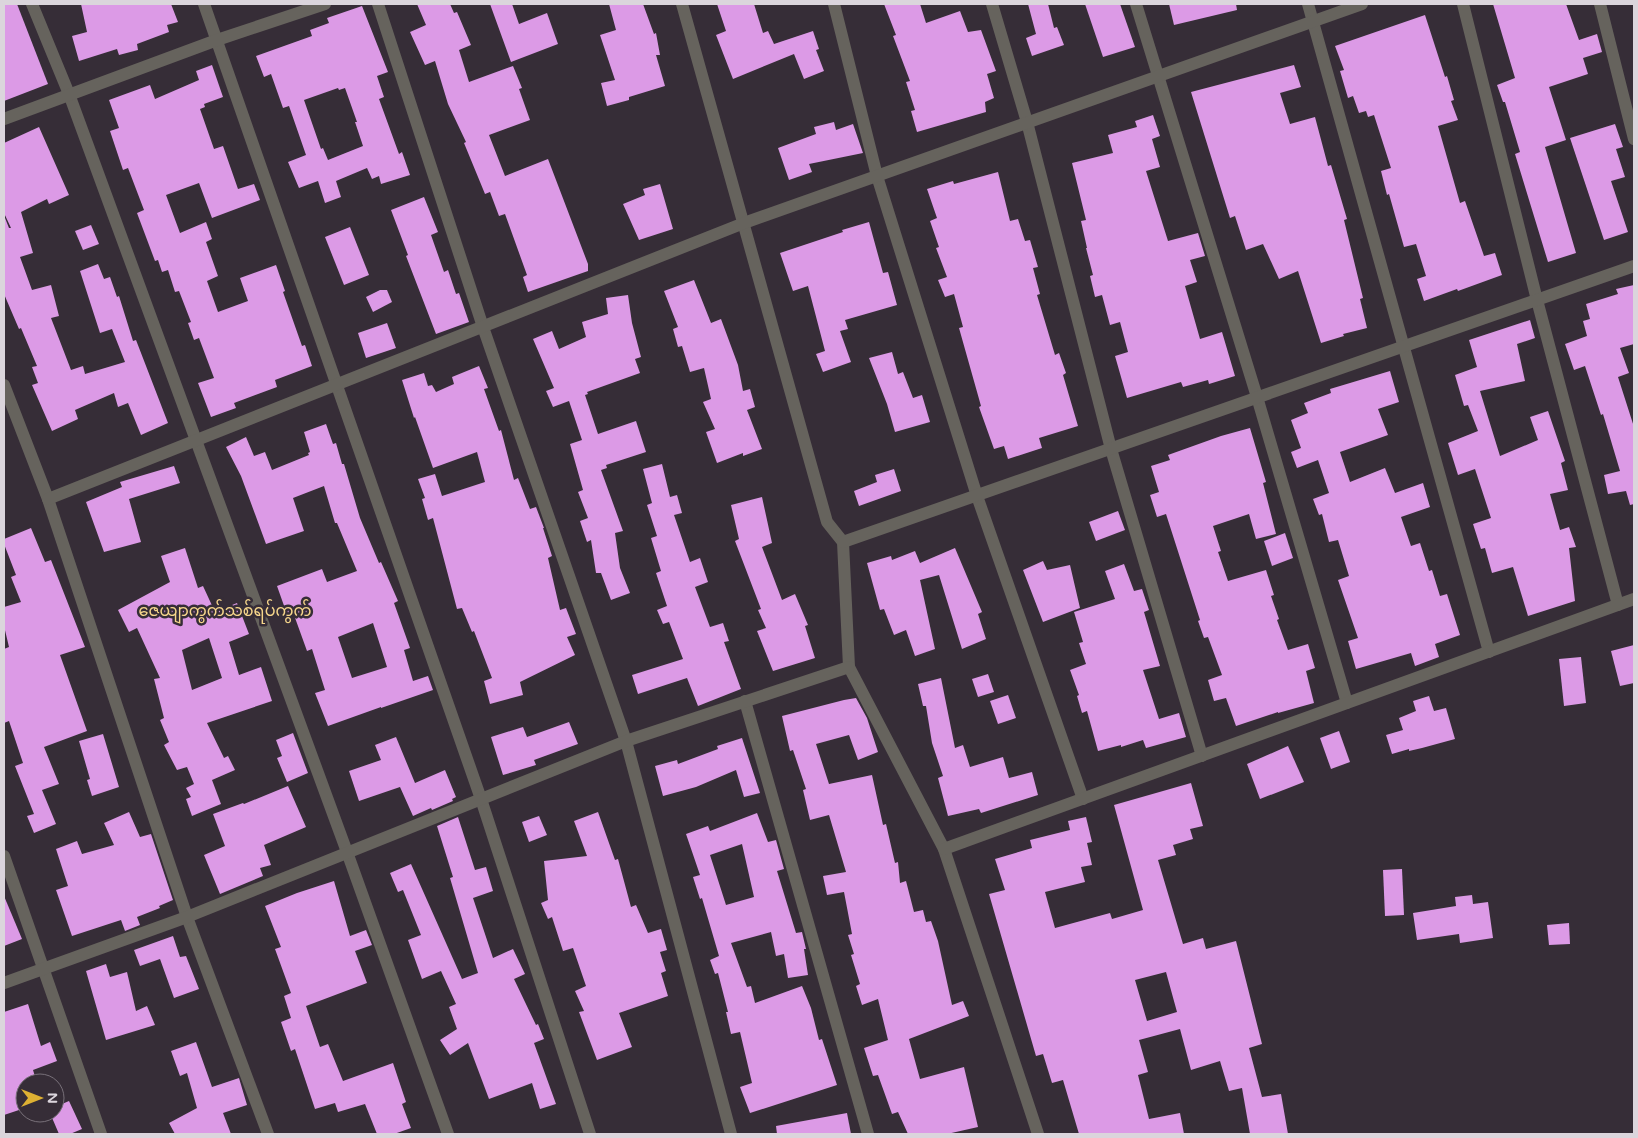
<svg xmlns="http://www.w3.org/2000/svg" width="1638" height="1138" font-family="'Varela Round','Noto Sans Myanmar',sans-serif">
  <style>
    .building { fill: #dc9ae6; fill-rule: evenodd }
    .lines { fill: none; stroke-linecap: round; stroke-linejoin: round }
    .minor { stroke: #66635d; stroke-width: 12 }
    .labels { text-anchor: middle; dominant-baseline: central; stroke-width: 5; stroke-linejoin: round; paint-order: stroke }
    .quarter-label { font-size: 16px; fill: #f6d68b; stroke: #362d37 }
  </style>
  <rect width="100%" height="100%" fill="#362d37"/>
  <g class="building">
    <polygon points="4,4 17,4 48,84 4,101"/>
    <polygon points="81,4 171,4 178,22 167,25 169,32 137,44 138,50 119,55 117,49 79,61 72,36 87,32"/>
    <polygon points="417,4 450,4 454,13 457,12 471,45 459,50 469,82 513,66 522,88 519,89 530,120 489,135 505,176 548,159 588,264 588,271 528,292 523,277 527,275 505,214 499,216 490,192 485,194 464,143 466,142 448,104 435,61 425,65 410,32 426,25"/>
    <polygon points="490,4 512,4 519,24 547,13 558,44 511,62"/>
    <polygon points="609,4 643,4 654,34 656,33 660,55 656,55 665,86 629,97 629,100 607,106 601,83 615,80 600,35 616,30"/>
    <polygon points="717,4 754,4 763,33 768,31 774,44 813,31 819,49 816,50 824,71 804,79 794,54 733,79 716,35 726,31"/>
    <polygon points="884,4 920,4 926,23 960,11 968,32 981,30 996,71 987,74 994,98 985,102 986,112 917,132 911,111 915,110 906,82 910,81 893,36 896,35"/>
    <polygon points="1028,4 1048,4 1054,28 1057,27 1064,45 1032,56 1026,38 1036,34"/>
    <polygon points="1085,4 1120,4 1135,47 1103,57"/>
    <polygon points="1169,4 1236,4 1237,10 1174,25"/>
    <polygon points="1493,4 1566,4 1579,40 1597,34 1602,52 1583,58 1588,74 1549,87 1566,140 1545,147 1576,253 1548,262 1515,154 1520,152 1505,102 1503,102 1497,85 1515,78"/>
    <path d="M362 6 388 72 377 76 384 97 379 99 399 154 402 152 410 175 381 184 379 176 372 179 367 168 336 181 341 197 325 203 318 181 299 188 288 162 306 155 289 106 283 108 271 74 264 77 256 56 312 36 310 30 329 23 327 18ZM338 88 339 90 345 88 357 122H355L363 146 328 160 323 148 321 149 304 100Z"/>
    <polygon points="1425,15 1445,77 1447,76 1454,100 1451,101 1458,120 1438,126 1460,203 1465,201 1484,256 1495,253 1502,275 1458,291 1457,289 1424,301 1417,279 1426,276 1416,244 1404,247 1389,194 1387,195 1381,171 1391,168 1374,115 1368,117 1366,111 1359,113 1353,96 1348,98 1340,71 1344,70 1335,46"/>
    <polygon points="212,65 223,97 204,104 205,107 200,109 214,149 223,146 238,189 254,184 260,200 212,218 199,183 166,195 180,233 206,222 212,239 206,242 218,276 207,281 218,312 248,301 240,278 276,265 285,291 283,292 302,346 305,345 312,366 275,380 277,387 234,403 236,408 211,417 198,383 214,378 199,338 194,340 188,323 191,322 179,291 175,292 168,270 162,272 158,260 155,261 137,213 144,210 128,168 123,170 110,131 119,128 109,100 150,85 155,99 199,80 196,71"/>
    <polygon points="1294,65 1301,87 1280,93 1290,124 1315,117 1328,166 1331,165 1347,219 1344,220 1363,298 1360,299 1367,328 1343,334 1344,336 1321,343 1298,271 1279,279 1263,244 1246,250 1235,216 1230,218 1191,92"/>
    <polygon points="1153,115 1160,136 1152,139 1160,167 1146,171 1168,241 1198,233 1205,256 1190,260 1197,282 1185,286 1200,339 1222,332 1235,376 1209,384 1208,380 1183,387 1181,382 1127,398 1115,356 1128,352 1120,322 1110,325 1102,295 1095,297 1090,276 1093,275 1086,248 1087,248 1081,221 1086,220 1072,163 1113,153 1108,135 1137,127 1135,121"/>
    <polygon points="834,122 836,130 853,124 863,153 809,164 812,172 789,180 778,148 816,134 814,127"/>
    <polygon points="1615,124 1623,147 1616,149 1625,177 1611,181 1628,232 1604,240 1570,138"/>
    <polygon points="39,127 69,195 49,204 47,199 21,212 33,253 20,257 32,290 51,285 59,316 51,318 71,370 83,366 85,374 125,362 112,329 100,333 80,271 98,264 104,279 110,277 117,297 119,296 133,341 136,340 168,423 141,435 128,403 118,407 114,393 75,410 78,419 52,431 32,385 38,383 32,367 37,366 21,328 19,329 4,294 4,219 5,218 9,228 11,228 4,213 4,143"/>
    <polygon points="998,172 1010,221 1018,219 1025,241 1030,240 1038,267 1033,268 1040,294 1037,295 1055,355 1059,353 1066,373 1063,375 1078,426 1039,438 1042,448 1008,459 1004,446 994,449 979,407 981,406 959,328 963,327 954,294 945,297 938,280 947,277 936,248 939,247 930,221 937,218 927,189 953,181 954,184"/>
    <polygon points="660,184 673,229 639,240 623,204 645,195 643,189"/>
    <polygon points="424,197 438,232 431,235 444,272 448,270 456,294 459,293 469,322 436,334 406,256 408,255 391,210"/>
    <polygon points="869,222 883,273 888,272 897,305 845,320 848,329 840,331 851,362 823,372 816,354 825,351 808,286 793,291 780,253 843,232 842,230"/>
    <polygon points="91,225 99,244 83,250 75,231"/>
    <polygon points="350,227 369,275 344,285 325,237"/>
    <polygon points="694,280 711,323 721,319 738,365 743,391 750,389 755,407 747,410 762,449 743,456 743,453 717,463 706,432 715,429 703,402 711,399 704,368 690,372 682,346 678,347 673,329 678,327 664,291"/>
    <polygon points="1634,285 1634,344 1620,348 1629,373 1618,377 1634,427 1634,504 1630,505 1626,491 1608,494 1604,475 1620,471 1603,414 1601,415 1585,366 1574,370 1565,344 1587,336 1583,321 1590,319 1586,304 1618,294 1616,289"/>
    <polygon points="380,290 387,290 392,302 373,312 366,297"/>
    <polygon points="628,295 632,323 641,357 635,359 640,373 587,392 588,394 585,395 598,434 636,421 646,452 606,465 607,468 601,470 623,531 615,533 620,568 630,593 611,600 601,573 596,573 591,540 587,542 580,521 588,518 578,492 583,490 570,444 582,440 569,401 553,407 546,391 554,388 533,339 552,331 559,349 586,337 582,322 608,314 606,298"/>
    <polygon points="1530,320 1535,338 1517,344 1525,381 1480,391 1500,456 1538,440 1530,417 1548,411 1565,461 1561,463 1568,490 1550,494 1560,530 1569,527 1576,547 1569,548 1575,601 1528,616 1513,567 1492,573 1485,548 1481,549 1473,524 1491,518 1475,469 1458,475 1448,443 1478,431 1468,405 1464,406 1455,375 1477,367 1469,340"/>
    <polygon points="387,323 396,348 366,358 358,333"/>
    <polygon points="892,352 898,374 903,372 913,398 922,395 930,422 895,432 887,404 869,358"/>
    <polygon points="479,366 488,388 484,389 499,431 501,430 514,480 518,478 530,509 536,507 544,528 543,528 552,556 548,558 560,610 566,608 576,634 567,637 575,655 520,682 523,695 490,704 484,681 492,678 474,631 472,632 462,608 457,609 433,518 428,520 422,499 425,498 418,479 435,474 442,496 485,482 477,452 433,468 415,417 414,418 402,380 424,373 428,386 432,385 436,392 454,384 452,377"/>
    <polygon points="1390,371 1399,402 1378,409 1388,435 1340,452 1350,482 1385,468 1395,493 1423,483 1430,507 1401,517 1411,546 1420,543 1429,571 1432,570 1440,596 1447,594 1460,635 1435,644 1439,657 1415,666 1411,653 1356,669 1348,641 1358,638 1338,580 1349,576 1338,540 1329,542 1322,514 1319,515 1313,499 1329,493 1318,460 1297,468 1291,452 1301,448 1291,420 1308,413 1304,403 1331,393 1330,389"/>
    <path d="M326 424 333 444 336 443 342 464H344L360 518 379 563 381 562 398 601 394 603 410 648 404 650 413 681 428 676 433 690 381 708V707L328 726 315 693 325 690 312 649 307 651 294 615 288 617 277 586 322 569 327 582 357 571 337 523H335L324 486 293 498 304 531 266 544 241 476 226 447 246 437 254 456 265 452 272 470 309 455 308 453 310 452 304 432ZM373 623 387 667 352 678 338 637Z"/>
    <polygon points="1250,428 1266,482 1263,483 1276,534 1256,539 1249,514 1213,526 1221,551 1218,552 1228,581 1266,570 1274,595 1271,596 1279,619 1277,620 1288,650 1308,644 1315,668 1306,671 1314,703 1278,713 1278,712 1236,726 1226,698 1214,701 1208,680 1222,675 1208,637 1204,638 1198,621 1200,620 1166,514 1157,517 1150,495 1159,492 1151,466 1170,460 1168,455 1221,436"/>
    <polygon points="662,464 670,497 677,495 682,513 674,515 690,562 700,558 708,582 695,587 710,627 723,623 729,641 724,642 741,689 698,706 687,678 638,694 632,675 683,659 669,622 663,624 657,610 667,606 656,573 661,571 651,538 657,536 647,505 652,503 643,469"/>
    <polygon points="174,466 180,483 129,499 141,542 104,552 86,502 122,487 120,482"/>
    <polygon points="894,469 901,491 859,506 854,491 877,482 875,475"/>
    <polygon points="762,497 772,543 762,547 782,600 795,594 808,625 805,626 815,658 773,671 757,631 766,628 758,610 761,609 735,541 739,539 731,505"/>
    <polygon points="1118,511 1125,530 1096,541 1089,522"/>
    <polygon points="31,528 45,562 51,560 85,647 60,655 87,731 44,747 59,784 42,790 56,824 34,833 27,816 34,814 15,766 23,763 9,721 4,723 4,649 9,647 4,626 4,607 21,602 11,577 16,575 4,544 4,539"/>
    <polygon points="1285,533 1293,558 1272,566 1264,541"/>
    <path d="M185 548 198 588 203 586 215 612 237 603 249 634 229 642 239 675 261 667 272 701 207 723 224 758 228 756 235 770 212 780 221 804 192 816 186 799 191 797 186 788 194 784 187 767 177 770 164 745 169 742 160 720 164 718 154 679 160 678 137 628 129 632 118 610 170 582 161 556ZM209 638 222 678 192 690 182 650Z"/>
    <polygon points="955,548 982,612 978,614 986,639 962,649 939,575 920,580 935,649 915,656 906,630 894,635 884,609 880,610 867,563 891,556 892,560 915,551 920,563"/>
    <polygon points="1043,561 1047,570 1070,565 1080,608 1043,622 1023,570"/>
    <polygon points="1124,564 1134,591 1142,589 1149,610 1144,612 1160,666 1143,670 1159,719 1179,713 1186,737 1146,748 1143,740 1121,747 1121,745 1098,751 1087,711 1082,713 1077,696 1079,695 1070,670 1086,664 1079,643 1083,642 1074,612 1115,599 1105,571"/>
    <polygon points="1634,645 1634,683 1620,686 1611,651"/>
    <polygon points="1581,657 1586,703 1564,706 1559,659"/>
    <polygon points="988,674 994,692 978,697 972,679"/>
    <polygon points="941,678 955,748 963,745 970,767 1003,757 1009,778 1032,772 1038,795 981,813 979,809 948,816 938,778 943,776 932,743 926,706 923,706 918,684"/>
    <polygon points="1008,695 1016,718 998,724 990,701"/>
    <polygon points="1429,696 1434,711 1446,708 1455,739 1422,748 1409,751 1409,749 1392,754 1386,735 1403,730 1399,718 1416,711 1413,701"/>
    <polygon points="856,698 867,718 878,752 858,760 849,735 816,744 829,784 872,775 883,825 886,824 895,863 898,862 900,883 906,881 914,912 923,910 926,922 931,921 938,941 952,1005 963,1001 969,1016 909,1039 920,1079 964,1067 978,1127 947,1134 908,1134 898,1112 892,1114 878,1075 873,1076 864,1048 888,1040 878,999 862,1005 856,986 860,984 851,955 854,954 848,935 852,934 844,892 827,895 823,876 846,872 829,815 810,820 803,790 806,789 793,750 790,751 782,716 844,700"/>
    <polygon points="569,722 578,744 534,760 536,765 503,775 491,737 523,727 527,737"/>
    <polygon points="1339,731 1350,762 1331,769 1320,738"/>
    <polygon points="293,733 308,773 287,782 277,758 282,756 276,740"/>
    <polygon points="103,734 119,787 92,796 87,780 90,779 79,741"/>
    <polygon points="396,737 415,783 445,770 456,797 452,799 453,801 432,810 431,808 413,816 400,787 359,801 349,771 381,760 375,745"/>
    <polygon points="742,738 760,793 744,797 736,770 696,787 663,796 655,766 677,760 678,764 718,749 717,746"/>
    <polygon points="1288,746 1304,782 1260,799 1247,764"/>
    <path d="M1191 783 1203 826 1190 829 1193 839 1173 845 1176 855 1158 860 1183 944 1203 938 1206 949 1236 941 1262 1044 1249 1048 1262 1097 1281 1094 1288 1134H1250L1242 1088 1229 1091 1220 1061 1191 1070 1180 1029 1139 1040 1148 1072 1138 1075 1149 1119 1180 1113 1184 1134H1079L1063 1080 1052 1083 1043 1054 1036 1056 989 894 1005 890 995 859 1032 848 1030 840 1070 830 1068 821 1086 817 1092 842 1087 843 1092 865 1081 867 1085 882 1045 892 1055 928 1110 913 1112 919 1143 910 1114 805ZM1166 972 1177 1012 1147 1021 1135 980Z"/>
    <polygon points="288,786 306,827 264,845 271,865 260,868 263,876 220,894 204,855 225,846 213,814 243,803 244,804"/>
    <polygon points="129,812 140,837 151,834 173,900 159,906 160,908 137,917 140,925 125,931 121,920 72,936 56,890 68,886 56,849 77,841 82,854 114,845 104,823"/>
    <polygon points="598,812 615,860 618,859 631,907 636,905 648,933 661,929 667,950 660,952 666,971 661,973 668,996 619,1013 632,1047 597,1060 579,1012 584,1011 575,991 586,986 573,948 563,951 552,917 548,919 541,903 548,900 544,861 587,856 574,821"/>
    <path d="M757 813 768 842 776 840 784 869 777 871 796 933 802 932 806 949H804L808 975 788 978 784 954 776 956 771 932 731 943 747 987 751 986 755 1003 802 986 811 1008 819 1040 822 1039 837 1085 750 1113 740 1087 752 1083 740 1032 731 1034 726 1012H728L718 973 715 974 710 960 719 956 702 898 700 899 693 877 700 875 686 834 708 826 710 831ZM742 844 754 897 726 905 710 855Z"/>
    <polygon points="539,816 547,835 529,842 522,822"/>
    <polygon points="458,817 475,870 486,867 493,891 473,898 493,958 513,949 525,974 514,979 536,1025 538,1024 544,1039 534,1043 556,1104 540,1109 532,1083 489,1099 468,1043 450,1055 440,1040 457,1029 449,1007 456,1004 441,971 422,979 408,940 421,935 403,890 398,892 390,873 411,864 462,979 478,973 450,878 453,877 437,826"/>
    <polygon points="1402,869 1404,915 1385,916 1383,870"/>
    <polygon points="334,881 350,936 366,930 372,945 355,951 367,983 306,1006 320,1047 328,1044 343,1081 393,1063 406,1102 402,1104 411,1128 394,1134 377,1134 365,1104 338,1112 335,1103 315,1109 295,1049 291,1051 281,1022 291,1018 284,996 291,993 275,949 281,947 265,906 297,893"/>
    <polygon points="1472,895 1473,904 1488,902 1493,938 1460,943 1459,934 1417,940 1413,913 1456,906 1455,897"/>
    <polygon points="4,896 22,939 4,946"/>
    <polygon points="1569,923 1570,944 1549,945 1547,925"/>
    <polygon points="173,936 180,957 186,956 199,989 174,998 160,959 140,966 134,950"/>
    <polygon points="106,964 110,977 127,972 136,1011 147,1006 155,1025 106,1040 86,971"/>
    <polygon points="28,1004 41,1046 50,1042 57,1061 33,1070 37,1083 25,1083 25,1108 4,1115 4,1012"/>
    <polygon points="196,1042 212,1087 239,1078 247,1105 223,1113 231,1134 175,1134 169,1123 197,1108 187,1073 180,1076 171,1051"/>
    <polygon points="69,1101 82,1129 70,1134 59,1134 50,1113 55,1113 55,1107"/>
    <polygon points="847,1113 851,1134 777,1134 776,1126"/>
  </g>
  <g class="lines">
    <g class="minor">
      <polyline points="32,4 69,94 347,852 448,1134"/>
      <polyline points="204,4 481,799 590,1134"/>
      <polyline points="378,4 483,327 626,741 731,1134"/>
      <polyline points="682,4 827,522 843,542 849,667 944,849 1038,1134"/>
      <polyline points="834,4 877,176 977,496 1083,799"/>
      <polyline points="992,4 1027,122 1111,449 1202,756"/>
      <polyline points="1136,4 1257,397 1347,703"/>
      <polyline points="1308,4 1489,652"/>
      <polyline points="1463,4 1537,300 1618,605"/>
      <polyline points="1600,4 1634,139"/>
      <polyline points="4,119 217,40 325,4"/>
      <polyline points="4,385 48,499 187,917 268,1134"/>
      <polyline points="48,499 744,223 1362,4"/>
      <polyline points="843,542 1634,266"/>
      <polyline points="745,701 868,1134"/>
      <polyline points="944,849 1634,599"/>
      <polyline points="4,856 101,1134"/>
      <polyline points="4,983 187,917 626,741 849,667"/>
    </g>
  </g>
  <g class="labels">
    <g class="quarter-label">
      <text x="225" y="611">ဇေယျာကွက်သစ်ရပ်ကွက်</text>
    </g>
  </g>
  <rect width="1638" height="1138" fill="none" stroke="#dbd5dc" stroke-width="10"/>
  <g transform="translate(40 1098) rotate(90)"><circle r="24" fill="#362d37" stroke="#787079"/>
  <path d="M0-4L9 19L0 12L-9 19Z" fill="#deb133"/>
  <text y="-8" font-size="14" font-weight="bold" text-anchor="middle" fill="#dbd5dc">N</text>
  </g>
</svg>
